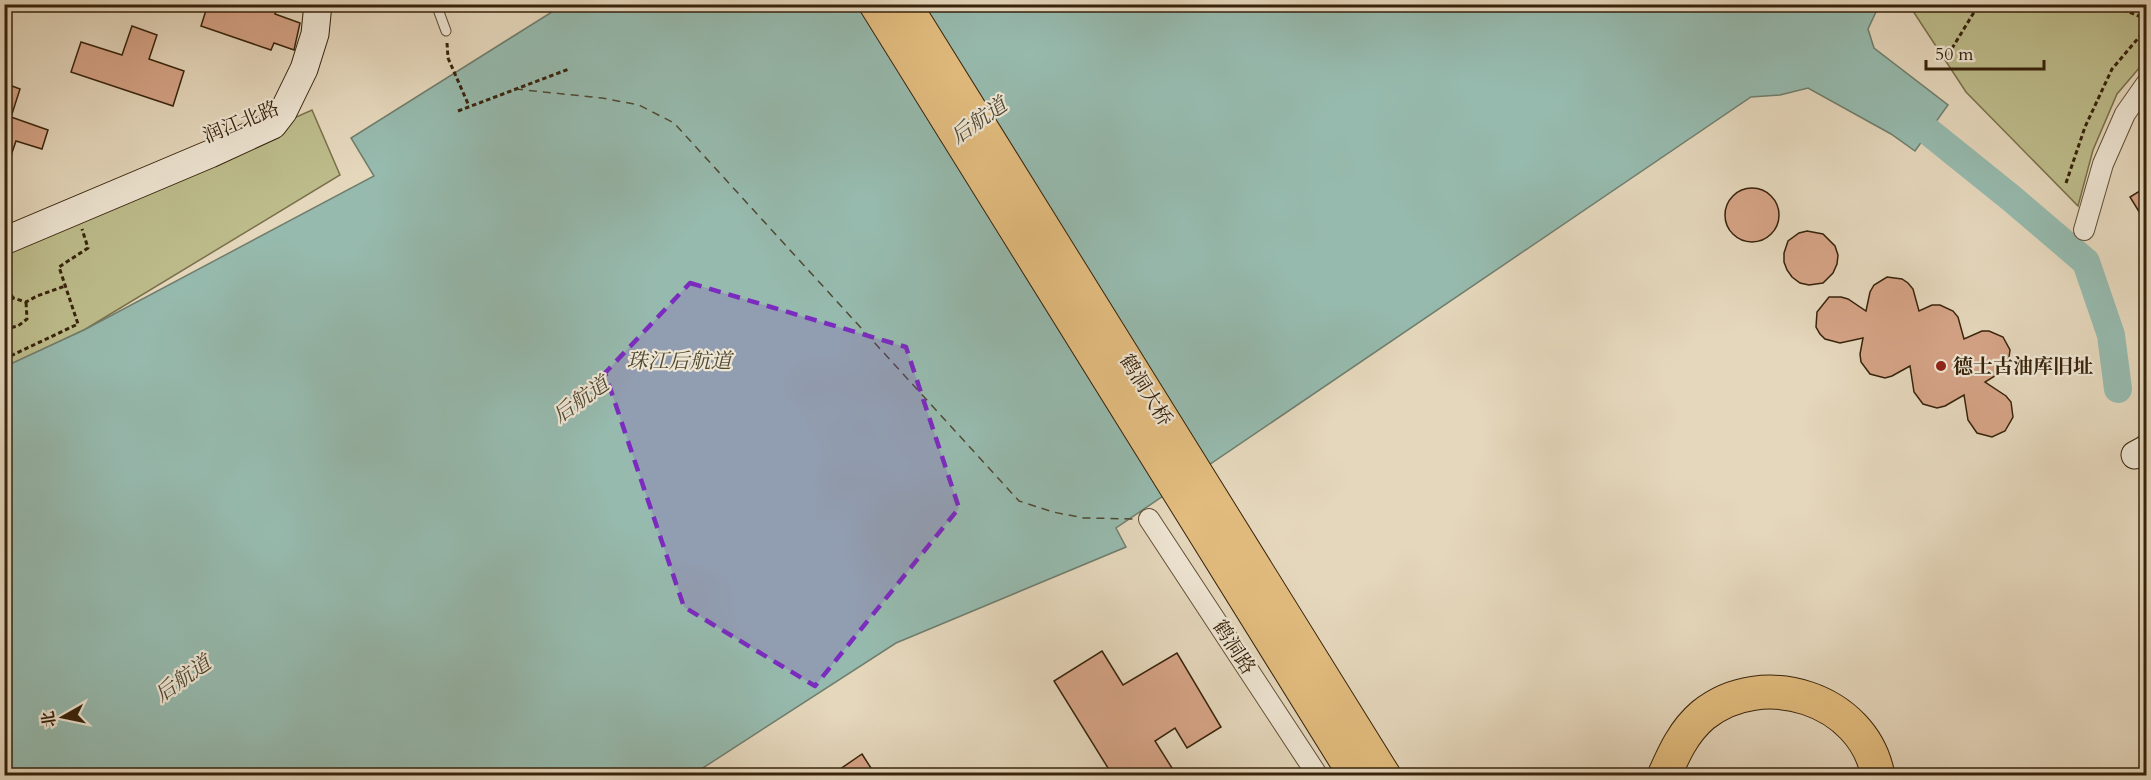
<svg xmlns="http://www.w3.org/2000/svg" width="2151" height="780" font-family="Cardo,'Noto Serif SC',serif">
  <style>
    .green { fill: #bdbc8b; stroke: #7a704b; stroke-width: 1.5 }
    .water { fill: #96baae; stroke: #707e6d; stroke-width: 1.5 }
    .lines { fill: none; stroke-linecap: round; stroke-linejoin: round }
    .river { stroke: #96baae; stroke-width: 28 }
    .ferry { stroke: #4f4934; stroke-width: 1.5; stroke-dasharray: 8 6; stroke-linecap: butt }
    .building { fill: #d5a386; stroke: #37230b; stroke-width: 1.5 }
    .lane-casing { stroke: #625037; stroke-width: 11 }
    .street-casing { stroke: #625037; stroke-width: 22 }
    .secondary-casing { stroke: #37230b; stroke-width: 29 }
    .primary-casing { stroke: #37230b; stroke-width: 32 }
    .highway-casing { stroke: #37230b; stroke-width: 35 }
    .path { stroke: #37230b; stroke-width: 3; stroke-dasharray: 4.5 3; stroke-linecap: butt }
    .lane { stroke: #eee5d3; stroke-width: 9 }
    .street { stroke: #eee5d3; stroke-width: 20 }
    .secondary { stroke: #eee5d3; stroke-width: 27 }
    .primary { stroke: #e2bc7e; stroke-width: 30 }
    .highway { stroke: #e2bc7e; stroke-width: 33 }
    .marked { fill: #7b2cbf; fill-opacity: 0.2; stroke: #7b2cbf; stroke-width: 4.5; stroke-dasharray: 12 8; stroke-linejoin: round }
    .poi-dot { fill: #8f2418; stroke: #eee5d3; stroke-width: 2 }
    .labels { text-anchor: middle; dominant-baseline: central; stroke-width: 4.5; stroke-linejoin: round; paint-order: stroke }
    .street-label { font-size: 20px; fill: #37230b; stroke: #eee5d3 }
    .poi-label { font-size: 20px; font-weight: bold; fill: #37230b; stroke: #eee5d3; text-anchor: start }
    .water-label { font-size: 21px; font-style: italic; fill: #4f4934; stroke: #eee5d3 }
  </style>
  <rect width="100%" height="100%" fill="#e5d7bc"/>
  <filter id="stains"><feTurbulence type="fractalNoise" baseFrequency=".00333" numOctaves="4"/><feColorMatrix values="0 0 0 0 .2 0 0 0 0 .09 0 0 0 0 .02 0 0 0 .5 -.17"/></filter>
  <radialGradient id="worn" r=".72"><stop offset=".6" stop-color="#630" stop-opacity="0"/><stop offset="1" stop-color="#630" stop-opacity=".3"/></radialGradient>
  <g class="green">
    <polygon points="1909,5 2146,5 2146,60 2117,94 2093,150 2078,206 1966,92"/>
    <polygon points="312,110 340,175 84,330 5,367 4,247"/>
  </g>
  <polygon class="water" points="563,5 1888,5 1876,12 1868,29 1874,48 1948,105 1915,151 1891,134 1808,88 1780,95 1751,97 1116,528 1126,547 896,643 692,775 5,775 4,367 84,330 374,176 351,138"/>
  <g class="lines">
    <polyline class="river" points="1929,132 2011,198 2086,262 2111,335 2118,389"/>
    <polyline class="ferry" points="515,89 602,98 639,105 674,123 1019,501 1053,512 1084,518 1139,519"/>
  </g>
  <g class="building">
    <polygon points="208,4 234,4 247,9 248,4 278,4 275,14 300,23 294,50 274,43 271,50 201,26"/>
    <polygon points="132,26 157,35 149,59 184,71 173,106 71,72 81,42 122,55"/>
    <polygon points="4,83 20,89 11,117 48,130 42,149 16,141 7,167 4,166"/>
    <polygon points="2146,187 2146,223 2130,197"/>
    <circle cx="1752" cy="215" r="27"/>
    <polygon points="1807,231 1823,234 1835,246 1838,255 1837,264 1833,273 1823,283 1809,285 1800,283 1792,277 1787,270 1784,262 1784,253 1788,241 1799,233"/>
    <polygon points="1887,277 1902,279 1908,283 1913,289 1919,311 1932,305 1940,305 1953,311 1958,317 1964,339 1982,331 1989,331 2003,337 2010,350 2008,365 2003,371 1985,382 2006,396 2011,402 2013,417 2005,431 1992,437 1977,433 1968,420 1964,395 1945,406 1937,408 1923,404 1914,392 1910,366 1892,376 1885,378 1870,374 1861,362 1860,354 1863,338 1840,343 1825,339 1820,334 1816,327 1817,312 1829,297 1841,297 1848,299 1866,311 1870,292 1874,285"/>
    <polygon points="1102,651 1123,685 1177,653 1221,727 1187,748 1175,728 1155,741 1177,776 1113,776 1054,681"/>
    <polygon points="862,754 876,776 830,776"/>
  </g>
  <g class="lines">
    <g class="lane-casing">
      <polyline id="lane" points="436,4 446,31"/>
    </g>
    <g class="street-casing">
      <g id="street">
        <polyline points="2084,230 2103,164 2125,114 2146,84"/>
        <polyline points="1149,519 1318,776"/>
      </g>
    </g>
    <g class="secondary-casing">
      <g id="secondary">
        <polyline points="4,241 210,154 273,125 283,112 304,69 315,34 318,4"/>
        <polyline points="2135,455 2146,449"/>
      </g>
    </g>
    <g class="primary-casing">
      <g id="primary">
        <polyline points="874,4 1354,776"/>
        <polyline points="906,4 1386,776"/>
      </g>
    </g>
    <g class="highway-casing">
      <path id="highway" d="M1664 776C1674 753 1684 731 1703 715 1762 667 1864 698 1878 776"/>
    </g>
    <g class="path">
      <polyline points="2109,4 2146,19"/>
      <polyline points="1901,11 1911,4"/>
      <polyline points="447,43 448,58 469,106"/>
      <polyline points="1948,55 1979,4"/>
      <polyline points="458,111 569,69"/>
      <polyline points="2066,183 2085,127 2112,69 2146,29"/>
      <polyline points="4,282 13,298"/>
      <polyline points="4,303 13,298 26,302 37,296 65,286"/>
      <polyline points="4,329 18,326 27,319 26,302"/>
      <polyline points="4,359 78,324 59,267 88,248 82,229"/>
    </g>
    <use href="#lane" class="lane"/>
    <use href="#street" class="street"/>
    <use href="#secondary" class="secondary"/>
    <use href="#primary" class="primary"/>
    <use href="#highway" class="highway"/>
  </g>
  <path class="marked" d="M690 283 906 347 959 508 815 686 684 607 605 373Z"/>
  <circle class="poi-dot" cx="1941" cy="366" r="6"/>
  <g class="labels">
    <g class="street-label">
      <text transform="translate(241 122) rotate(-22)">润江北路</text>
      <text transform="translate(1146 390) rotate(58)">鹤洞大桥</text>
      <text transform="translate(1234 647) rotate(57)">鹤洞路</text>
    </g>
    <g class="poi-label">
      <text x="1953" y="366">德士古油库旧址</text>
    </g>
    <g class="water-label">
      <text transform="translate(979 121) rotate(-35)">后航道</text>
      <text x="679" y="361">珠江后航道</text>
      <text transform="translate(581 400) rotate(-35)">后航道</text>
      <text transform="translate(183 679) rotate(-35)">后航道</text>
    </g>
  </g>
  <rect width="2151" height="780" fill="none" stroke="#e5d7bc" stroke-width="24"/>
  <rect x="6" y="6" width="2139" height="768" fill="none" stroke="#37230b" stroke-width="3"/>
  <rect x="12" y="12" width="2127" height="756" fill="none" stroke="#37230b" stroke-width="1.5"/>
  <g transform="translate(63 717) rotate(261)" stroke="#eee5d3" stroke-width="4.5" paint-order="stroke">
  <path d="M0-4.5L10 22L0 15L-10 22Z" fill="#37230b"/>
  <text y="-9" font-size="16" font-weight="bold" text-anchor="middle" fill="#37230b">北</text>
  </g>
  <path d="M1926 60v9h118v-9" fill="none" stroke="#37230b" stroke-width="3"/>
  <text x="1935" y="60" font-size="18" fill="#37230b" stroke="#eee5d3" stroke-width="4.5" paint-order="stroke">50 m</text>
  <rect width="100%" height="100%" filter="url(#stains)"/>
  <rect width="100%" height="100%" fill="url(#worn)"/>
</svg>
